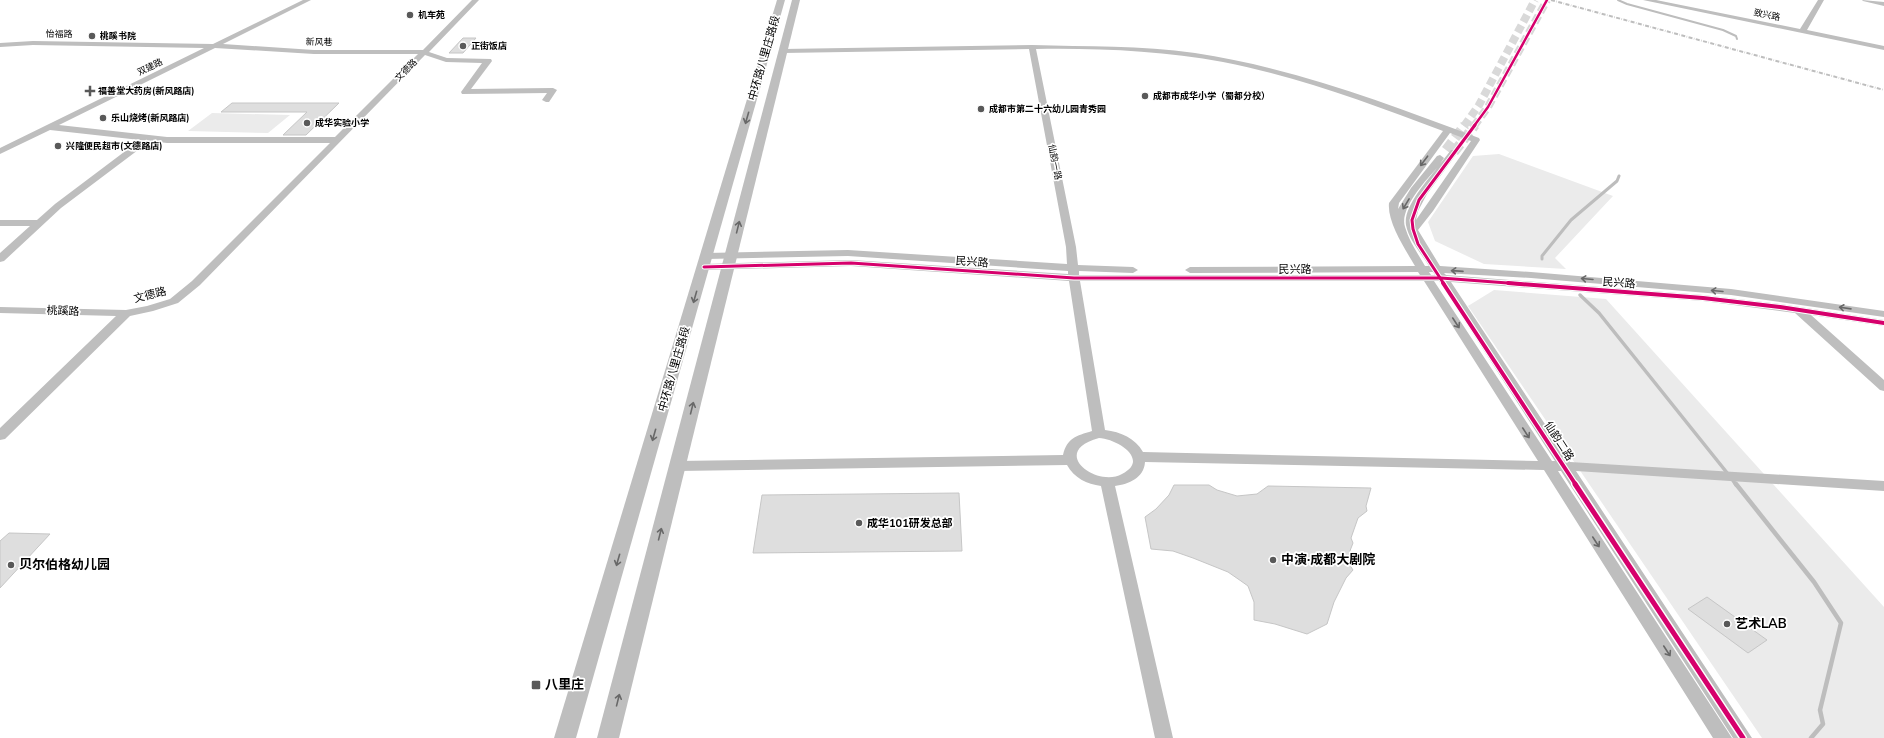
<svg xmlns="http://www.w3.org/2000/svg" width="1884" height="738" font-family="'Nunito Sans','Noto Sans SC',sans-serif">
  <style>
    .green { fill: #ebebeb }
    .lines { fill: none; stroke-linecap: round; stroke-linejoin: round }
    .stream-far3 { stroke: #bdbdbd; stroke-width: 2 }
    .stream-far2 { stroke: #bdbdbd; stroke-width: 3 }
    .stream-far1 { stroke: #bdbdbd; stroke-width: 3.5 }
    .stream { stroke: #bdbdbd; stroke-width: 4.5 }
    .building { fill: #dedede; stroke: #c6c6c6 }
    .minor-tunnel-far1 { stroke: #d9d9d9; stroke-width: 8; stroke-dasharray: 8 4; stroke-linecap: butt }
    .minor-tunnel { stroke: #d9d9d9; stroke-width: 10; stroke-dasharray: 10 5; stroke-linecap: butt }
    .minor { fill: #bebebe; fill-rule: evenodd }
    .major { fill: #bebebe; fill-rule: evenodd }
    .rail { stroke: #bebebe; stroke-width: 2; stroke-dasharray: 4 1.5 0.5 1.5; stroke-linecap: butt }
    .cycleway-far3-casing { stroke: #fff; stroke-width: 4 }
    .cycleway-far2-casing { stroke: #fff; stroke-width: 5 }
    .cycleway-far1-casing { stroke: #fff; stroke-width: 6 }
    .cycleway-casing { stroke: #fff; stroke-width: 8 }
    .cycleway-far3 { stroke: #d6006c; stroke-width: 2.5 }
    .cycleway-far2 { stroke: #d6006c; stroke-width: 3 }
    .cycleway-far1 { stroke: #d6006c; stroke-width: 4 }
    .cycleway { stroke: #d6006c; stroke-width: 5 }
    .oneway { stroke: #686868 }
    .poi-dot { fill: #595959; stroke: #fff; stroke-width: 1.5 }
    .labels { text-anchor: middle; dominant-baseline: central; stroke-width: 3.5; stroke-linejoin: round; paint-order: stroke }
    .far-poi-label { font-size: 9px; font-weight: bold; fill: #000; stroke: #fff; text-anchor: start }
    .far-street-label { font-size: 9px; fill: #000; stroke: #fff }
    .street-label { font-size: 11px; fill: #000; stroke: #fff }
    .poi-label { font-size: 11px; font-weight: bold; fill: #000; stroke: #fff; text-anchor: start }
    .near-poi-label { font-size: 13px; font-weight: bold; fill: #000; stroke: #fff; text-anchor: start }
  </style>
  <rect width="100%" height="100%" fill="#fff"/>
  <g class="green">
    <polygon points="212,113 290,115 268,133 188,131"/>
    <polygon points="1499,154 1613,196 1555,258 1566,269 1484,264 1435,241 1428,222 1473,156"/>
    <polygon points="1494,290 1606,299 1884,607 1884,738 1762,738 1468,306"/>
  </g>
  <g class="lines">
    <polyline class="stream-far3" points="1618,0 1627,4 1723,30 1736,36 1737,39"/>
    <polyline class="stream-far2" points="1542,259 1542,256 1571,220 1617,181 1619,176"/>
    <g class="stream-far1">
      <polyline points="1580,295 1599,313 1728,474"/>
      <polyline points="1732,479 1736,485"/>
    </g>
    <polyline class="stream" points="1736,484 1814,582 1841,623 1820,710 1823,724 1811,738"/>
  </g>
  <g class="building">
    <polygon points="463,38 476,38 463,53 449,53"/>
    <polygon points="232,103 339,103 306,135 283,135 307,112 221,112"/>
    <polygon points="1174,485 1209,485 1217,490 1237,496 1257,494 1268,486 1371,488 1366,506 1367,511 1358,518 1351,538 1353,543 1348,556 1349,564 1353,570 1346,578 1334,602 1327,624 1307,634 1275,624 1254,620 1254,602 1248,586 1241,581 1228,572 1193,558 1173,551 1151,549 1145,517 1156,509 1169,495"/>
    <polygon points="959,493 962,551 753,553 762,495"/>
    <polygon points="9,533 50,534 0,588 0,541"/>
    <polygon points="1707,597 1767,640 1748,653 1688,609"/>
  </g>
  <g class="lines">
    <g class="minor-tunnel-far1">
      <polyline points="1464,126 1479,105 1535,0"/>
      <polyline points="1474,126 1488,107 1547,0"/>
    </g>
    <g class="minor-tunnel">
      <polyline points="1446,150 1465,125"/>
      <polyline points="1454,152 1475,125"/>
    </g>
    <g class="minor">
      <path d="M303 0H311L223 44 314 50H423L472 0H479L429 52 447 58 491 59 492 61 471 89 553 88 557 90 549 102H546L542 100 547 93 462 94 461 92 482 63 446 62 425 55 200 285 178 303 153 311 130 316 5 439 0 440V428L116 316 0 313V307L126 310 147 306 170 299 192 281 330 143H167L150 141 61 208 4 261 0 262V253L30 226H0V220H37L55 204 140 140 50 130 0 154V148L204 48 33 45 0 47V43L33 41 213 44ZM215 48 314 54H418L335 137H167L59 125Z"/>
      <polygon points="1643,0 1656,0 1800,29 1818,0 1824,0 1807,30 1884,46 1884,50"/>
      <polygon points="1862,0 1884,2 1884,6 1863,1"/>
      <path d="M1032 45C1087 47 1141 45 1195 53 1294 68 1386 103 1479 138L1480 140 1433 211 1418 230 1440 266 1531 272 1731 289 1884 311V317L1731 295 1531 278 1444 273 1446 275 1703 295 1780 304 1884 320V326L1811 315 1884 380V391L1880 390 1795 313 1703 301 1451 282 1570 462 1884 481V491L1576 471 1752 738H1733L1561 471H1558L1732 738H1713L1544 470 1145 462C1144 478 1129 484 1115 486L1173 738H1155L1101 486C1087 484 1074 478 1067 465L678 471 673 469 671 466 673 463 678 461 1063 455C1067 438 1076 436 1092 431L1069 281 851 266 704 270 699 267 704 264 851 260 1068 274V271L848 256 707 259 702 256 707 253 848 250 1067 264 1066 247 1029 49 783 53 779 51 783 49ZM1036 49C1099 48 1162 51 1223 62 1299 77 1371 104 1443 131L1389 203C1387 222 1405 249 1415 266L1190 267 1185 270 1190 273 1418 272 1420 275H1079V271L1133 273 1138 270 1133 267 1078 265 1076 247ZM1450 133 1471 141 1416 220 1418 211 1427 194 1458 152 1457 150H1451L1440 164 1444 158 1440 155 1437 156 1411 188 1398 209 1399 203ZM1437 168C1427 181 1403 207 1406 225 1409 240 1421 253 1429 266H1425C1418 254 1409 241 1405 227 1399 209 1426 180 1437 168ZM1429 272H1433L1435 275H1431ZM1080 281H1424L1538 461 1143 452C1135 438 1121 432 1105 430ZM1434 281H1439L1555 461H1552ZM1099 438C1118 439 1150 460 1122 474 1097 488 1048 452 1099 438Z"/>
    </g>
    <g class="major">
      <polygon points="777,0 785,0 576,738 554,738"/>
      <polygon points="792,0 800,0 619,738 597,738"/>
    </g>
    <polyline class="rail" points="1551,0 1884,90"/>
    <g class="cycleway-far3-casing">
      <polyline id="cycleway-far3" points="1474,126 1488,107 1547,0"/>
    </g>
    <g class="cycleway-far2-casing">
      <g id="cycleway-far2">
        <polyline points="704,267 851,263 1074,278 1441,278 1521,284"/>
        <polyline points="1444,284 1418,244 1413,229 1412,220 1419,200 1475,125"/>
      </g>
    </g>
    <g class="cycleway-far1-casing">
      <g id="cycleway-far1">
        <polyline points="1443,283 1576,485"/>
        <polyline points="1508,283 1703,298 1780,307 1884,323"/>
      </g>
    </g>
    <g class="cycleway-casing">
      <polyline id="cycleway" points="1575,484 1743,738"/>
    </g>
    <use href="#cycleway-far3" class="cycleway-far3"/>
    <use href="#cycleway-far2" class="cycleway-far2"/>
    <use href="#cycleway-far1" class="cycleway-far1"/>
    <use href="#cycleway" class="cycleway"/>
  </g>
  <defs><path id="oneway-shaft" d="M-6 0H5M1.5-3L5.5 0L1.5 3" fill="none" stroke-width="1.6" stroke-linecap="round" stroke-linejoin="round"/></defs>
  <g class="oneway">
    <use href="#oneway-shaft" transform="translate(747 118) rotate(106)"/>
    <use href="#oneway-shaft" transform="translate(1424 161) rotate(127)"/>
    <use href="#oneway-shaft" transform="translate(1406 204) rotate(121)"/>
    <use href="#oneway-shaft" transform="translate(738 227) rotate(-76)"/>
    <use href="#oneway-shaft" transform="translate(1457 271) rotate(-176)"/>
    <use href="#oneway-shaft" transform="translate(1587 279) rotate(-175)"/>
    <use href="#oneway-shaft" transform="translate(1717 291) rotate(-175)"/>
    <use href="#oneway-shaft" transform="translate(695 297) rotate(106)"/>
    <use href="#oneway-shaft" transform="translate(1845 308) rotate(-172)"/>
    <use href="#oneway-shaft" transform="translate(1456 323) rotate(57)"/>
    <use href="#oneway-shaft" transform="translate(692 408) rotate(-76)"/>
    <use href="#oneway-shaft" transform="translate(1526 433) rotate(57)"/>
    <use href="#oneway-shaft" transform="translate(654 435) rotate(106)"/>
    <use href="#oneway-shaft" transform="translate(660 534) rotate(-76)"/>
    <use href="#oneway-shaft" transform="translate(1596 542) rotate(57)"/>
    <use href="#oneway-shaft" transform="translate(618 560) rotate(106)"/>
    <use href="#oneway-shaft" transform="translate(1667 651) rotate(57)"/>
    <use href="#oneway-shaft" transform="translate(618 700) rotate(-76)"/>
  </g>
  <g class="poi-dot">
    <circle cx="410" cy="15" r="4"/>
    <circle cx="92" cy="36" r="4"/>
    <circle cx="463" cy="46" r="4"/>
    <path d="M88 85h4v4h4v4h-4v4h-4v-4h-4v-4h4z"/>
    <circle cx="1145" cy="96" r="4"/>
    <circle cx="981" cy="109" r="4"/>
    <circle cx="103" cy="118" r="4"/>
    <circle cx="307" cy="123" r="4"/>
    <circle cx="58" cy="146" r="4"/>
    <circle cx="859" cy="523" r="4"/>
    <circle cx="1273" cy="560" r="4"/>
    <circle cx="11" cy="565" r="4"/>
    <circle cx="1727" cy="624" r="4"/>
    <rect x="531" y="680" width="10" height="10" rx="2"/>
  </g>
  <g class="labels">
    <g class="far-poi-label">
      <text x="418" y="15">机车苑</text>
      <text x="100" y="36">桃蹊书院</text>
      <text x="471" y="46">正街饭店</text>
      <text x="98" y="91">福善堂大药房(新风路店)</text>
      <text x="1153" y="96">成都市成华小学（蜀都分校）</text>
      <text x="989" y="109">成都市第二十六幼儿园青秀园</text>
      <text x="111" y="118">乐山烧烤(新风路店)</text>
      <text x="315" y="123">成华实验小学</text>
      <text x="66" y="146">兴隆便民超市(文德路店)</text>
    </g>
    <g class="far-street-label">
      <text transform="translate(1767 15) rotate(11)">致兴路</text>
      <text transform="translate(59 34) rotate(1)">怡福路</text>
      <text transform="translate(319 42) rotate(1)">新风巷</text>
      <text transform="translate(150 67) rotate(-26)">双建路</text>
      <text transform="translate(406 70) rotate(-45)">文德路</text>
      <text transform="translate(1055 162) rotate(79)">仙韵一路</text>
    </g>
    <g class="street-label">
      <text transform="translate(764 58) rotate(-74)">中环路八里庄路段</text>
      <text transform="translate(972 262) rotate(4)">民兴路</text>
      <text x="1295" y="269">民兴路</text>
      <text transform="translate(1619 283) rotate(4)">民兴路</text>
      <text transform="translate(150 295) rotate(-14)">文德路</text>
      <text transform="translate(63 311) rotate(2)">桃蹊路</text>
      <text transform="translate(674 369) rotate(-74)">中环路八里庄路段</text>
      <text transform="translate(1559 441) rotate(57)">仙韵二路</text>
    </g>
    <g class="poi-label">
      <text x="867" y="523">成华101研发总部</text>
    </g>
    <g class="near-poi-label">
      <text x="1281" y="560">中演·成都大剧院</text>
      <text x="19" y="565">贝尔伯格幼儿园</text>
      <text x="1735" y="624">艺术LAB</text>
      <text x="545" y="685">八里庄</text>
    </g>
  </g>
</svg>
